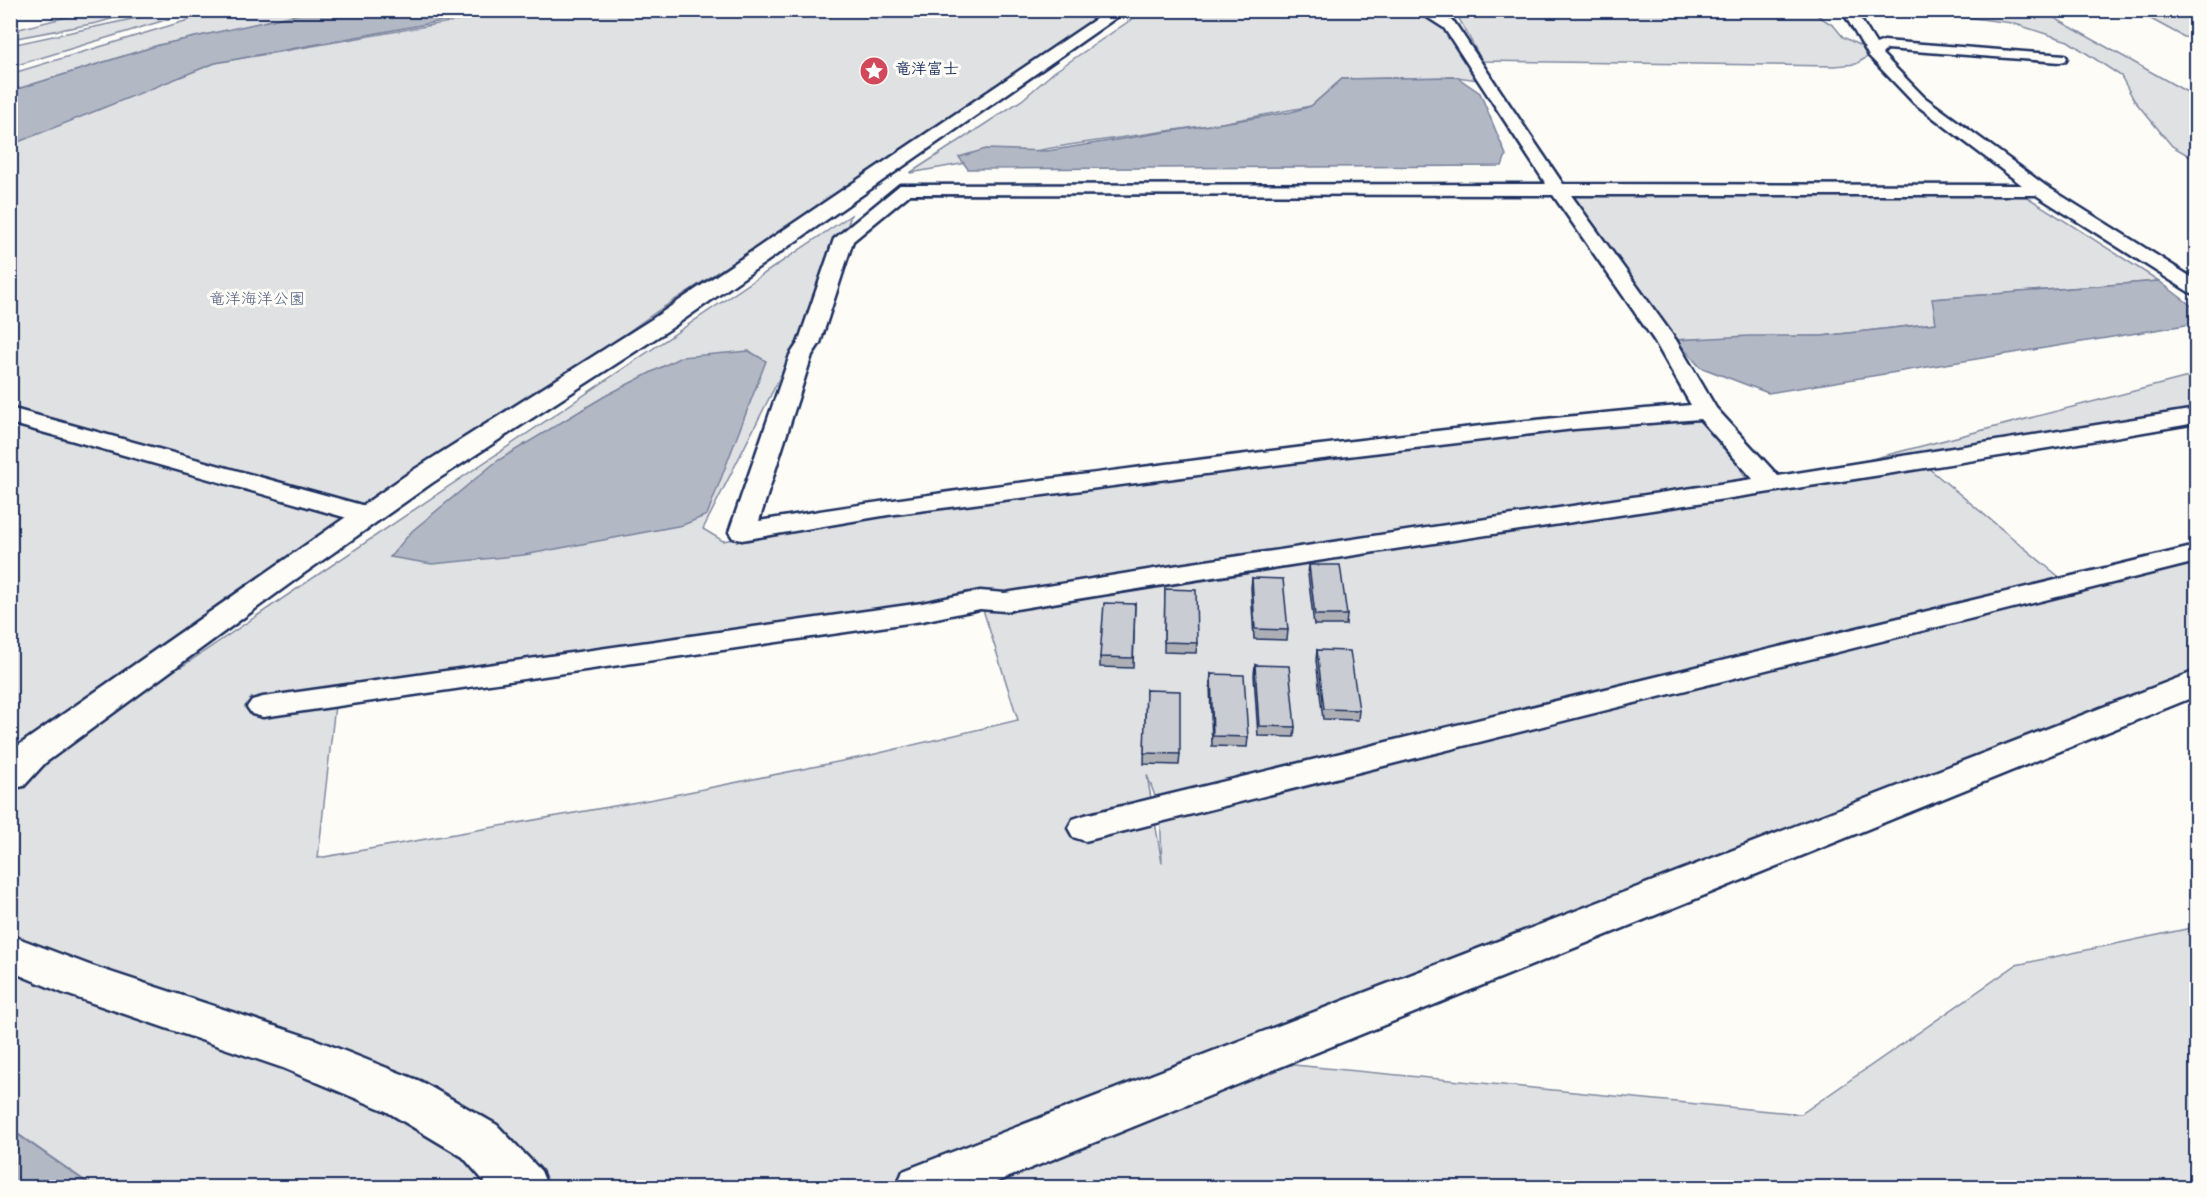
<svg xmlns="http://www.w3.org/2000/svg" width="2207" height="1198" font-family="'Gochi Hand','Klee One',sans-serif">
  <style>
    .green { fill: #e0e1e3; stroke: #7e88a0; stroke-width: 1.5; fill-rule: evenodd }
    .water { fill: #b3b8c5; stroke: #76819c; stroke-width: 1.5 }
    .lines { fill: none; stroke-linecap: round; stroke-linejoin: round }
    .street-casing { stroke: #1b2f5e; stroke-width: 5 }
    .secondary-casing { stroke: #1b2f5e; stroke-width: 5 }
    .street { fill: #fdfcf7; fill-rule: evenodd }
    .secondary { fill: #fdfcf7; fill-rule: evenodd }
    .wall { fill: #adafb5; stroke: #1b2f5e; stroke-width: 1.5 }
    .building { fill: #c9ccd3; stroke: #1b2f5e; stroke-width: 1.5 }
    .labels { text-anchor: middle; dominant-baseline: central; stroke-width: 6; stroke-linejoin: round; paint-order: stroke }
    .far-poi-label { font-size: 16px; font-weight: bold; fill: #1b2f5e; stroke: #fdfcf7; text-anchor: start }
    .far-park-label { font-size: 16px; fill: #4c5c7f; stroke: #fdfcf7 }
  </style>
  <rect width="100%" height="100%" fill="#fdfcf7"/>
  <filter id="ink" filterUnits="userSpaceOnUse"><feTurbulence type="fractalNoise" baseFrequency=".0167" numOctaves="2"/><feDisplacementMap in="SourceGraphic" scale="12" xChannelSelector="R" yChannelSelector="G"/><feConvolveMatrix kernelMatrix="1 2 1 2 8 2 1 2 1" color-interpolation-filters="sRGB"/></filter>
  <g filter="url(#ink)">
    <g class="green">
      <polygon points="1414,10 1412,13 1427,13 1445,22 1486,81 1457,77 1342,79 1311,106 1216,124 1069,145 910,173 1022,100 1054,72 1144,11"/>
      <polygon points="90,11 139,11 97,23 11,39 11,31"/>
      <polygon points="157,11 195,11 11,67 11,45 155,14"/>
      <polygon points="218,11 317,11 159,45 11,91 10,74"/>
      <path d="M512 11H1113L1103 22 656 312 169 657 181 667 851 215 833 272 703 529 723 541 992 494 1706 411 1752 488 1771 485 2196 375V415L1836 474 1921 462 2069 585 2196 554V683L1307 1034 1253 1061 1801 1114 2016 965 2196 927V1187H94L11 1129V142L215 63ZM980 600 1018 720 867 756 654 799 318 858 336 696ZM1147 775 1160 809 1162 863Z"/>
      <polygon points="1455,11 1811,11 1834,26 1843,37 1874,53 1856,64 1834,66 1482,61"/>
      <polygon points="1917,11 2042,11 2196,97 2196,160 2172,146 2134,100 2121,76 2068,41 2012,23"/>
      <polygon points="2175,11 2196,11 2196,38 2184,37 2149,18 2178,13"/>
      <polygon points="1557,188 2016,190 2159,281 1933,299 1936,323 1822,336 1665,340"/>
    </g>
    <g class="water">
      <polygon points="317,10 521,11 443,21 215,63 11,145 11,91 159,45"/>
      <polygon points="1457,77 1480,93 1506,155 1502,166 968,169 959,157 986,149 1047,151 1291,112 1311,106 1342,79"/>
      <polygon points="2159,281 2196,309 2196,320 2186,325 1768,393 1700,367 1676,340 1749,336 1822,336 1936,323 1932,299"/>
      <polygon points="749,351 766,361 707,515 683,525 524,555 432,564 390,557 412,531 497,461 605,396 681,357"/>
      <polygon points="11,1130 93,1187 11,1187"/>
    </g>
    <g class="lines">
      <g class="street-casing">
        <g id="street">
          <path d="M1416 10H1433L1454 22 1563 184 2022 185 1914 103 1869 56 1843 12 1855 10 1876 44 1884 41 2065 55 2067 58 2065 61 2060 62 1887 49 1882 54 1924 97 2046 186 2196 280V294L2189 292 2036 195H1571L1676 340 1716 408 1778 476 2196 409V423C1800 492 1402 544 1005 611L980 609 922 621 263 717 252 714 247 707 252 700 263 697 922 603 980 591 1005 593 1179 565 1753 479 1700 419 1574 429 1314 460 888 515 742 540 733 538 729 532 790 355 798 343 834 239 900 185 1546 184 1444 28ZM910 194 1553 195 1654 340 1691 405C1526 419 1362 440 1198 460 1051 479 905 496 759 521L812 355 820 343 853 241Z"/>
          <polygon points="10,408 376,509 380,515 376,521 367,523 358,521 10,423"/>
          <polygon points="2196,546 2196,562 1085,841 1073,837 1068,828 1073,819 1085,815"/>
        </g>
      </g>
      <g class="secondary-casing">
        <g id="secondary">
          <polygon points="1109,10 1127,10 670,329 432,483 303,574 45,763 24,786 10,789 10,753 19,745 412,471 652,319"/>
          <polygon points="2196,671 2196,696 982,1188 896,1188 903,1171"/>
          <polygon points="10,935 92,966 314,1039 420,1081 497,1125 541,1171 548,1188 490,1188 463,1157 386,1111 283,1068 63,993 10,971"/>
        </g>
      </g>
      <use href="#street" class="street"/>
      <use href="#secondary" class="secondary"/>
    </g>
    <g class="wall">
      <polygon points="1309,565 1347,615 1346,625 1314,625 1308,574"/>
      <polygon points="1252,578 1288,630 1287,640 1254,639 1251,588"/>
      <polygon points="1165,589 1197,643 1196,653 1164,652"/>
      <polygon points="1135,604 1133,668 1100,667 1100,657"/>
      <polygon points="1317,650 1359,710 1358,720 1323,719 1316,660"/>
      <polygon points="1255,665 1295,727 1294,737 1258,736 1254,675"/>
      <polygon points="1211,674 1248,737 1247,747 1212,746 1210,684"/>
      <polygon points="1146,690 1180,754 1179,765 1144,764"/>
    </g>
    <g class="building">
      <polygon points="1309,565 1340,565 1347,615 1315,615"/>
      <polygon points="1252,578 1283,579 1288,630 1255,629"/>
      <polygon points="1165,589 1196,590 1197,643 1164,642"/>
      <polygon points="1104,603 1135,604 1133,658 1100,657"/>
      <polygon points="1317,650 1350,651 1359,710 1324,709"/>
      <polygon points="1255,665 1289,666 1295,727 1259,726"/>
      <polygon points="1211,674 1244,675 1248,737 1213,736"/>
      <polygon points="1146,690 1180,691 1180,754 1144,753"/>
    </g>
  </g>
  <defs>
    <g id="sight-disc" transform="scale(1.5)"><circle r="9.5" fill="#d1495b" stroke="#fdfcf7"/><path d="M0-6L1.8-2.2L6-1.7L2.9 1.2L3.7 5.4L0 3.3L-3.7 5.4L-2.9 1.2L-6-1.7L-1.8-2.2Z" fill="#fff"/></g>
  </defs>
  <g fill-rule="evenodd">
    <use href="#sight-disc" x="874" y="71"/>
  </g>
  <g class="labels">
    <g class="far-poi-label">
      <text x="895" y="71">竜洋富士</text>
    </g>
    <g class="far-park-label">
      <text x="257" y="301">竜洋海洋公園</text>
    </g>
  </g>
  <rect width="2207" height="1198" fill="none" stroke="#fdfcf7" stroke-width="36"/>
  <rect x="18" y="18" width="2171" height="1162" fill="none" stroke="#1b2f5e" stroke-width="2" filter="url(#ink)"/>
</svg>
